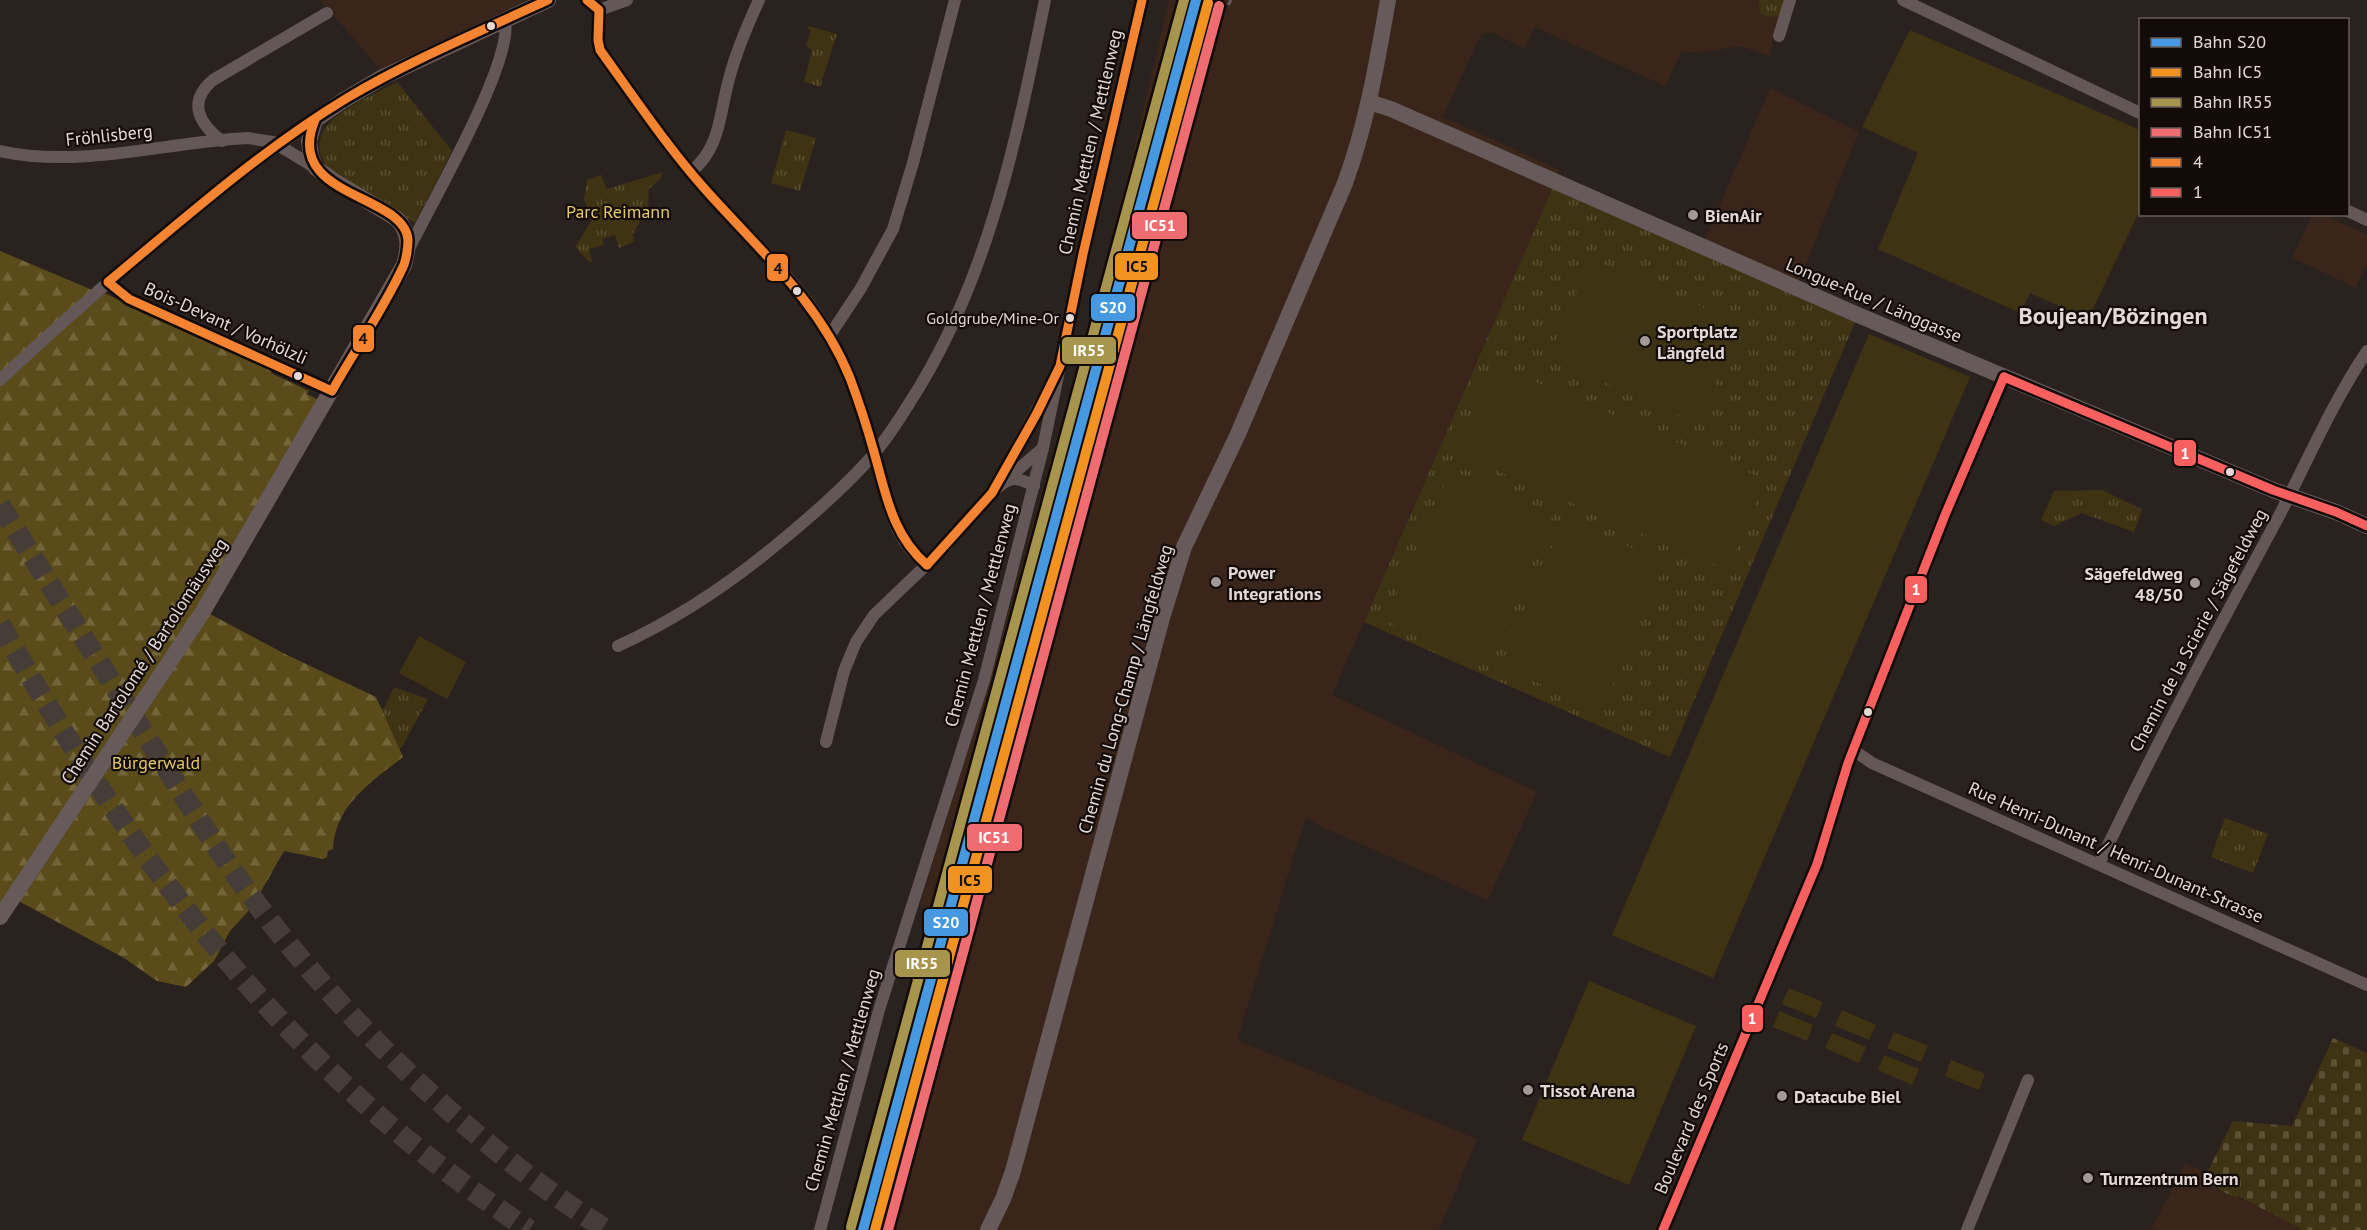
<svg xmlns="http://www.w3.org/2000/svg" width="2367" height="1230" font-family="'PT Sans',sans-serif">
  <style>
    .built { fill: #3a251b }
    .grass { fill: url(#grass-tufts) }
    .forest { fill: url(#forest-firs) }
    .cemetery { fill: url(#cemetery-stones) }
    .pitch { fill: #3e3413 }
    .lines { fill: none; stroke-linecap: round; stroke-linejoin: round }
    .highway-tunnel { stroke: #463d39; stroke-width: 21; stroke-dasharray: 21 10; stroke-linecap: butt }
    .street { stroke: #635857; stroke-width: 12 }
    .secondary { stroke: #665a5a; stroke-width: 16 }
    .rail { stroke: #625958; stroke-width: 3; stroke-dasharray: 10 10; stroke-linecap: butt }
    .bus-1-casing { stroke: #130b08; stroke-width: 14 }
    .bus-2-casing { stroke: #130b08; stroke-width: 14 }
    .bus-1 { stroke: #f48332; stroke-width: 9 }
    .bus-2 { stroke: #f86060; stroke-width: 9 }
    .rail-1-casing { stroke: #130b08; stroke-width: 15 }
    .rail-2-casing { stroke: #130b08; stroke-width: 15 }
    .rail-3-casing { stroke: #130b08; stroke-width: 15 }
    .rail-4-casing { stroke: #130b08; stroke-width: 15 }
    .rail-1 { stroke: #4699e1; stroke-width: 10 }
    .rail-2 { stroke: #f29220; stroke-width: 10 }
    .rail-3 { stroke: #a8954d; stroke-width: 10 }
    .rail-4 { stroke: #ef6d70; stroke-width: 10 }
    .bus-dot { fill: #e4d9d4; stroke: #130b08; stroke-width: 2 }
    .poi-dot { fill: #a39994; stroke: #130b08; stroke-width: 2 }
    .labels { text-anchor: middle; dominant-baseline: central; stroke-width: 4.5; stroke-linejoin: round; paint-order: stroke }
    .bus-label { font-size: 16px; fill: #e4d9d4; stroke: #130b08; text-anchor: end }
    .street-label { font-size: 18px; fill: #e4d9d4; stroke: #130b08 }
    .park-label { font-size: 18px; fill: #e5ca63; stroke: #130b08 }
    .poi-label { font-size: 18px; font-weight: bold; fill: #e4d9d4; stroke: #130b08; text-anchor: start }
    .district-label { font-size: 24px; font-weight: bold; fill: #e4d9d4; stroke: #130b08 }
    .line-badge { stroke: #130b08; stroke-width: 2 }
    .badge-label { font-size: 16px; text-anchor: middle; font-weight: bold; fill: #fff }
    .pale-badge-label { font-size: 16px; text-anchor: middle; font-weight: bold; fill: #111 }
  </style>
  <defs>
    <pattern id="grass-tufts" width="24" height="20" patternUnits="userSpaceOnUse" patternTransform="scale(1.5)"><rect width="24" height="20" fill="#3e3413"/><path d="M3 7l-1-3M5 7V3M7 7l1-3M15 17l-1-3M17 17v-4M19 17l1-3" fill="none" stroke="#5a5134"/></pattern>
    <pattern id="forest-firs" width="22" height="20" patternUnits="userSpaceOnUse" patternTransform="scale(1.5)"><rect width="22" height="20" fill="#5a4c1a"/><path d="M5 1l3.5 6h-7zM16 11l3.5 6h-7z" fill="#72653a"/></pattern>
    <pattern id="cemetery-stones" width="16" height="16" patternUnits="userSpaceOnUse" patternTransform="scale(1.5)"><rect width="16" height="16" fill="#3e3413"/><path d="M2 7V4a2 2 0 0 1 4 0v3zM10 15v-3a2 2 0 0 1 4 0v3z" fill="#5a5134"/></pattern>
  </defs>
  <rect width="100%" height="100%" fill="#2a221e"/>
  <g class="built">
    <polygon points="320,0 527,0 380,69"/>
    <polygon points="1169,0 1790,0 1773,36 1770,56 1740,46 1698,53 1682,51 1665,86 1535,27 1525,48 1492,33 1483,33 1478,40 1443,117 1560,170 1332,695 1537,792 1488,900 1320,826 1306,817 1237,1040 1477,1139 1439,1230 848,1230 937,911 920,904 991,676 1083,343 1124,191"/>
    <polygon points="1770,88 1859,132 1797,287 1702,246"/>
    <polygon points="2313,214 2324,215 2367,235 2367,265 2355,287 2292,258"/>
    <polygon points="2185,1163 2207,1173 2203,1182 2237,1198 2237,1196 2303,1230 2151,1230"/>
  </g>
  <g class="grass">
    <polygon points="1759,0 1786,0 1781,15 1770,17 1760,14"/>
    <polygon points="809,26 837,34 820,87 804,82 812,50 806,46 811,30 807,29"/>
    <path d="M397 82 452 151 415 223 331 172C291 125 365 100 397 82Z"/>
    <polygon points="786,130 816,138 800,191 771,183"/>
    <polygon points="663,172 660,179 649,189 648,207 633,234 634,242 619,248 615,235 602,239 604,245 589,249 592,262 589,262 575,247 592,220 584,199 587,180 601,175 607,189"/>
    <polygon points="1555,182 1858,315 1670,757 1364,622"/>
    <polygon points="2102,490 2142,509 2134,532 2082,513 2054,526 2041,520 2054,491"/>
    <polygon points="394,687 428,699 402,747 357,781 373,709 384,708"/>
    <polygon points="2225,818 2268,834 2253,873 2211,857"/>
  </g>
  <path class="forest" d="M0 251 90 289 97 297 104 293 272 371 271 373 309 391 307 394 321 401 210 614 287 655 376 697 403 757C371 782 335 805 333 849L328 851 327 857 323 859 284 851 252 907 230 931 214 961 186 987 157 981 124 958 13 898 0 917Z"/>
  <polygon class="cemetery" points="2333,1038 2367,1053 2367,1230 2303,1230 2238,1196 2236,1198 2203,1181 2233,1121 2292,1126"/>
  <g class="pitch">
    <polygon points="1910,30 2140,130 2140,210 2088,319 2030,293 2020,313 1878,249 1918,153 1862,127"/>
    <polygon points="1592,259 1742,324 1698,423 1548,358"/>
    <polygon points="1869,334 1970,377 1713,978 1612,935"/>
    <polygon points="1493,364 1766,480 1727,570 1455,453"/>
    <polygon points="1451,470 1553,515 1487,666 1385,621"/>
    <polygon points="1564,519 1665,562 1602,710 1500,667"/>
    <polygon points="419,636 466,662 447,699 399,673"/>
    <polygon points="1589,981 1696,1026 1629,1185 1522,1140"/>
    <polygon points="1789,988 1823,1002 1816,1018 1782,1004"/>
    <polygon points="1842,1010 1876,1025 1869,1040 1835,1026"/>
    <polygon points="1779,1011 1813,1025 1807,1041 1773,1027"/>
    <polygon points="1894,1032 1928,1046 1921,1062 1887,1048"/>
    <polygon points="1832,1033 1866,1047 1859,1063 1825,1048"/>
    <polygon points="1884,1055 1919,1069 1912,1085 1878,1070"/>
    <polygon points="1951,1060 1985,1074 1979,1090 1945,1076"/>
  </g>
  <g class="lines">
    <g class="highway-tunnel">
      <path d="M0 505C48 582 97 659 146 736 176 783 205 831 237 877 331 1009 470 1144 607 1230"/>
      <path d="M0 624C95 792 204 954 347 1087 403 1140 465 1187 529 1230"/>
    </g>
    <g class="street">
      <path d="M587 0 599 10C601 24 595 36 600 50 634 96 666 145 704 188 754 243 809 289 841 357 855 388 865 420 874 452 885 491 891 540 927 565"/>
      <polyline points="1903,0 2140,113"/>
      <polyline points="599,10 627,0"/>
      <polyline points="1779,36 1790,0"/>
      <path d="M222 141C199 124 187 102 213 80L327 13"/>
      <path d="M0 151C83 169 164 142 248 138L273 142 316 168"/>
      <path d="M691 172C721 147 719 115 729 79 736 52 747 26 759 0"/>
      <polyline points="2348,211 2367,220"/>
      <path d="M409 249C430 205 514 62 505 20"/>
      <polyline points="108,282 129,299 332,391"/>
      <polyline points="830,335 861,288 893,229 913,163 955,0"/>
      <path d="M0 380C54 329 109 281 165 234 213 194 262 155 315 120"/>
      <polyline points="1007,479 1043,448"/>
      <path d="M997 488C1011 476 1018 477 1034 486"/>
      <path d="M618 646C677 619 731 583 781 541 814 514 846 486 874 454 887 438 899 420 910 402 988 282 1017 138 1045 0"/>
      <polyline points="826,742 844,671 856,642 874,615 943,549 992,493 1053,380"/>
      <polyline points="1853,750 1872,763 2367,985"/>
      <path d="M2099 864C2155 746 2217 631 2279 516 2308 460 2332 403 2367 351"/>
      <polyline points="820,1230 879,1010 984,680 1043,448 1083,254 1142,0"/>
      <polyline points="1663,1230 1817,864 1848,763 1945,515 2004,377"/>
      <polyline points="1967,1230 2028,1080"/>
    </g>
    <g class="secondary">
      <polyline points="1369,102 1391,109 1858,315 2273,490 2336,512 2367,526"/>
      <path d="M0 917 202 613 404 265C409 247 410 233 397 219L331 179 316 168 311 157 309 141 315 120 344 100 383 77 548 0"/>
      <path d="M988 1230 1003 1199 1013 1171 1162 618 1184 547 1238 434 1345 183C1367 123 1377 62 1388 0"/>
    </g>
    <g class="rail">
      <polyline points="1177,113 1194,66 1231,0"/>
      <polyline points="1086,449 1111,383 1139,281"/>
      <polyline points="873,1230 892,1162"/>
    </g>
    <g class="bus-1-casing">
      <g id="bus-1">
        <path d="M587 0 599 10 598 40 600 50C634 97 666 145 704 188 758 249 819 301 850 378 859 402 867 427 874 452 886 494 892 535 927 565"/>
        <path d="M315 120C282 198 405 193 408 240 408 248 406 261 403 267 383 310 355 350 332 391L129 299 108 282C185 218 261 150 347 98 411 60 481 31 548 0"/>
        <polyline points="927,565 992,493 1037,413 1060,366 1083,254 1142,0"/>
      </g>
    </g>
    <g class="bus-2-casing">
      <g id="bus-2">
        <polyline points="2004,377 2273,490 2336,512 2367,526"/>
        <polyline points="1663,1230 1817,864 1848,763 1945,515 2004,377"/>
      </g>
    </g>
    <use href="#bus-1" class="bus-1"/>
    <use href="#bus-2" class="bus-2"/>
    <g class="rail-1-casing">
      <polyline id="rail-1" points="863,1230 1196,0"/>
    </g>
    <g class="rail-2-casing">
      <polyline id="rail-2" points="875,1230 1208,3"/>
    </g>
    <g class="rail-3-casing">
      <polyline id="rail-3" points="851,1227 1184,0"/>
    </g>
    <g class="rail-4-casing">
      <polyline id="rail-4" points="888,1230 1219,6"/>
    </g>
    <use href="#rail-1" class="rail-1"/>
    <use href="#rail-2" class="rail-2"/>
    <use href="#rail-3" class="rail-3"/>
    <use href="#rail-4" class="rail-4"/>
  </g>
  <g class="bus-dot">
    <circle cx="491" cy="26" r="5"/>
    <circle cx="797" cy="291" r="5"/>
    <circle cx="1070" cy="318" r="5"/>
    <circle cx="298" cy="376" r="5"/>
    <circle cx="2230" cy="472" r="5"/>
    <circle cx="1868" cy="712" r="5"/>
  </g>
  <g class="poi-dot">
    <circle cx="1693" cy="215" r="6"/>
    <circle cx="1645" cy="341" r="6"/>
    <circle cx="1216" cy="582" r="6"/>
    <circle cx="2195" cy="583" r="6"/>
    <circle cx="1528" cy="1090" r="6"/>
    <circle cx="1782" cy="1096" r="6"/>
    <circle cx="2088" cy="1178" r="6"/>
  </g>
  <g class="labels">
    <g class="bus-label">
      <text x="1059" y="318">Goldgrube/Mine-Or</text>
    </g>
    <g class="street-label">
      <text transform="translate(109 135) rotate(-6)">Fröhlisberg</text>
      <text transform="translate(1090 142) rotate(-77)">Chemin Mettlen / Mettlenweg</text>
      <text transform="translate(1874 300) rotate(23)">Longue-Rue / Länggasse</text>
      <text transform="translate(226 323) rotate(24)">Bois-Devant / Vorhölzli</text>
      <text transform="translate(980 615) rotate(-75)">Chemin Mettlen / Mettlenweg</text>
      <text transform="translate(2198 630) rotate(-62)">Chemin de la Scierie / Sägefeldweg</text>
      <text transform="translate(144 661) rotate(-57)">Chemin Bartolomé / Bartolomäusweg</text>
      <text transform="translate(1125 689) rotate(-74)">Chemin du Long-Champ / Längfeldweg</text>
      <text transform="translate(2116 852) rotate(24)">Rue Henri-Dunant / Henri-Dunant-Strasse</text>
      <text transform="translate(842 1080) rotate(-74)">Chemin Mettlen / Mettlenweg</text>
      <text transform="translate(1691 1118) rotate(-67)">Boulevard des Sports</text>
    </g>
    <g class="park-label">
      <text x="618" y="211">Parc Reimann</text>
      <text x="156" y="762">Bürgerwald</text>
    </g>
    <g class="poi-label">
      <text x="1705" y="215">BienAir</text>
      <text x="1657" y="331">Sportplatz<tspan x="1657" dy="21">Längfeld</tspan></text>
      <text x="1228" y="572">Power<tspan x="1228" dy="21">Integrations</tspan></text>
      <text x="2183" y="573" text-anchor="end">Sägefeldweg<tspan x="2183" dy="21">48/50</tspan></text>
      <text x="1540" y="1090">Tissot Arena</text>
      <text x="1794" y="1096">Datacube Biel</text>
      <text x="2100" y="1178">Turnzentrum Bern</text>
    </g>
    <g class="district-label">
      <text x="2113" y="315">Boujean/Bözingen</text>
    </g>
  </g>
  <g class="line-badge">
    <rect x="1131" y="211" width="57" height="29" rx="6" fill="#ef6d70"/>
    <rect x="1114" y="252" width="45" height="29" rx="6" fill="#f29220"/>
    <rect x="766" y="253" width="23" height="29" rx="6" fill="#f48332"/>
    <rect x="1090" y="293" width="46" height="29" rx="6" fill="#4699e1"/>
    <rect x="352" y="324" width="23" height="29" rx="6" fill="#f48332"/>
    <rect x="1061" y="336" width="56" height="29" rx="6" fill="#a8954d"/>
    <rect x="2173" y="439" width="24" height="28" rx="6" fill="#f86060"/>
    <rect x="1904" y="575" width="24" height="29" rx="6" fill="#f86060"/>
    <rect x="966" y="823" width="57" height="29" rx="6" fill="#ef6d70"/>
    <rect x="947" y="865" width="46" height="29" rx="6" fill="#f29220"/>
    <rect x="923" y="908" width="46" height="29" rx="6" fill="#4699e1"/>
    <rect x="894" y="949" width="57" height="29" rx="6" fill="#a8954d"/>
    <rect x="1741" y="1004" width="23" height="29" rx="6" fill="#f86060"/>
  </g>
  <g class="badge-label">
    <text x="1160" y="231">IC51</text>
    <text x="1113" y="313">S20</text>
    <text x="1089" y="356">IR55</text>
    <text x="2185" y="459">1</text>
    <text x="1916" y="595">1</text>
    <text x="994" y="843">IC51</text>
    <text x="946" y="928">S20</text>
    <text x="922" y="969">IR55</text>
    <text x="1752" y="1024">1</text>
  </g>
  <g class="pale-badge-label">
    <text x="1137" y="272">IC5</text>
    <text x="778" y="274">4</text>
    <text x="363" y="344">4</text>
    <text x="970" y="886">IC5</text>
  </g>
  <rect x="2139" y="18" width="210" height="198" fill="#130b08" stroke="#675d5a" stroke-width="1.5"/>
  <rect x="2151" y="38" width="30" height="9" fill="#4699e1" stroke="#675d5a" stroke-width="1.5"/>
  <text x="2193" y="48" font-size="18" fill="#e4d9d4">Bahn S20</text>
  <rect x="2151" y="68" width="30" height="9" fill="#f29220" stroke="#675d5a" stroke-width="1.5"/>
  <text x="2193" y="78" font-size="18" fill="#e4d9d4">Bahn IC5</text>
  <rect x="2151" y="98" width="30" height="9" fill="#a8954d" stroke="#675d5a" stroke-width="1.5"/>
  <text x="2193" y="108" font-size="18" fill="#e4d9d4">Bahn IR55</text>
  <rect x="2151" y="128" width="30" height="9" fill="#ef6d70" stroke="#675d5a" stroke-width="1.5"/>
  <text x="2193" y="138" font-size="18" fill="#e4d9d4">Bahn IC51</text>
  <rect x="2151" y="158" width="30" height="9" fill="#f48332" stroke="#675d5a" stroke-width="1.5"/>
  <text x="2193" y="168" font-size="18" fill="#e4d9d4">4</text>
  <rect x="2151" y="188" width="30" height="9" fill="#f86060" stroke="#675d5a" stroke-width="1.5"/>
  <text x="2193" y="198" font-size="18" fill="#e4d9d4">1</text>
</svg>
